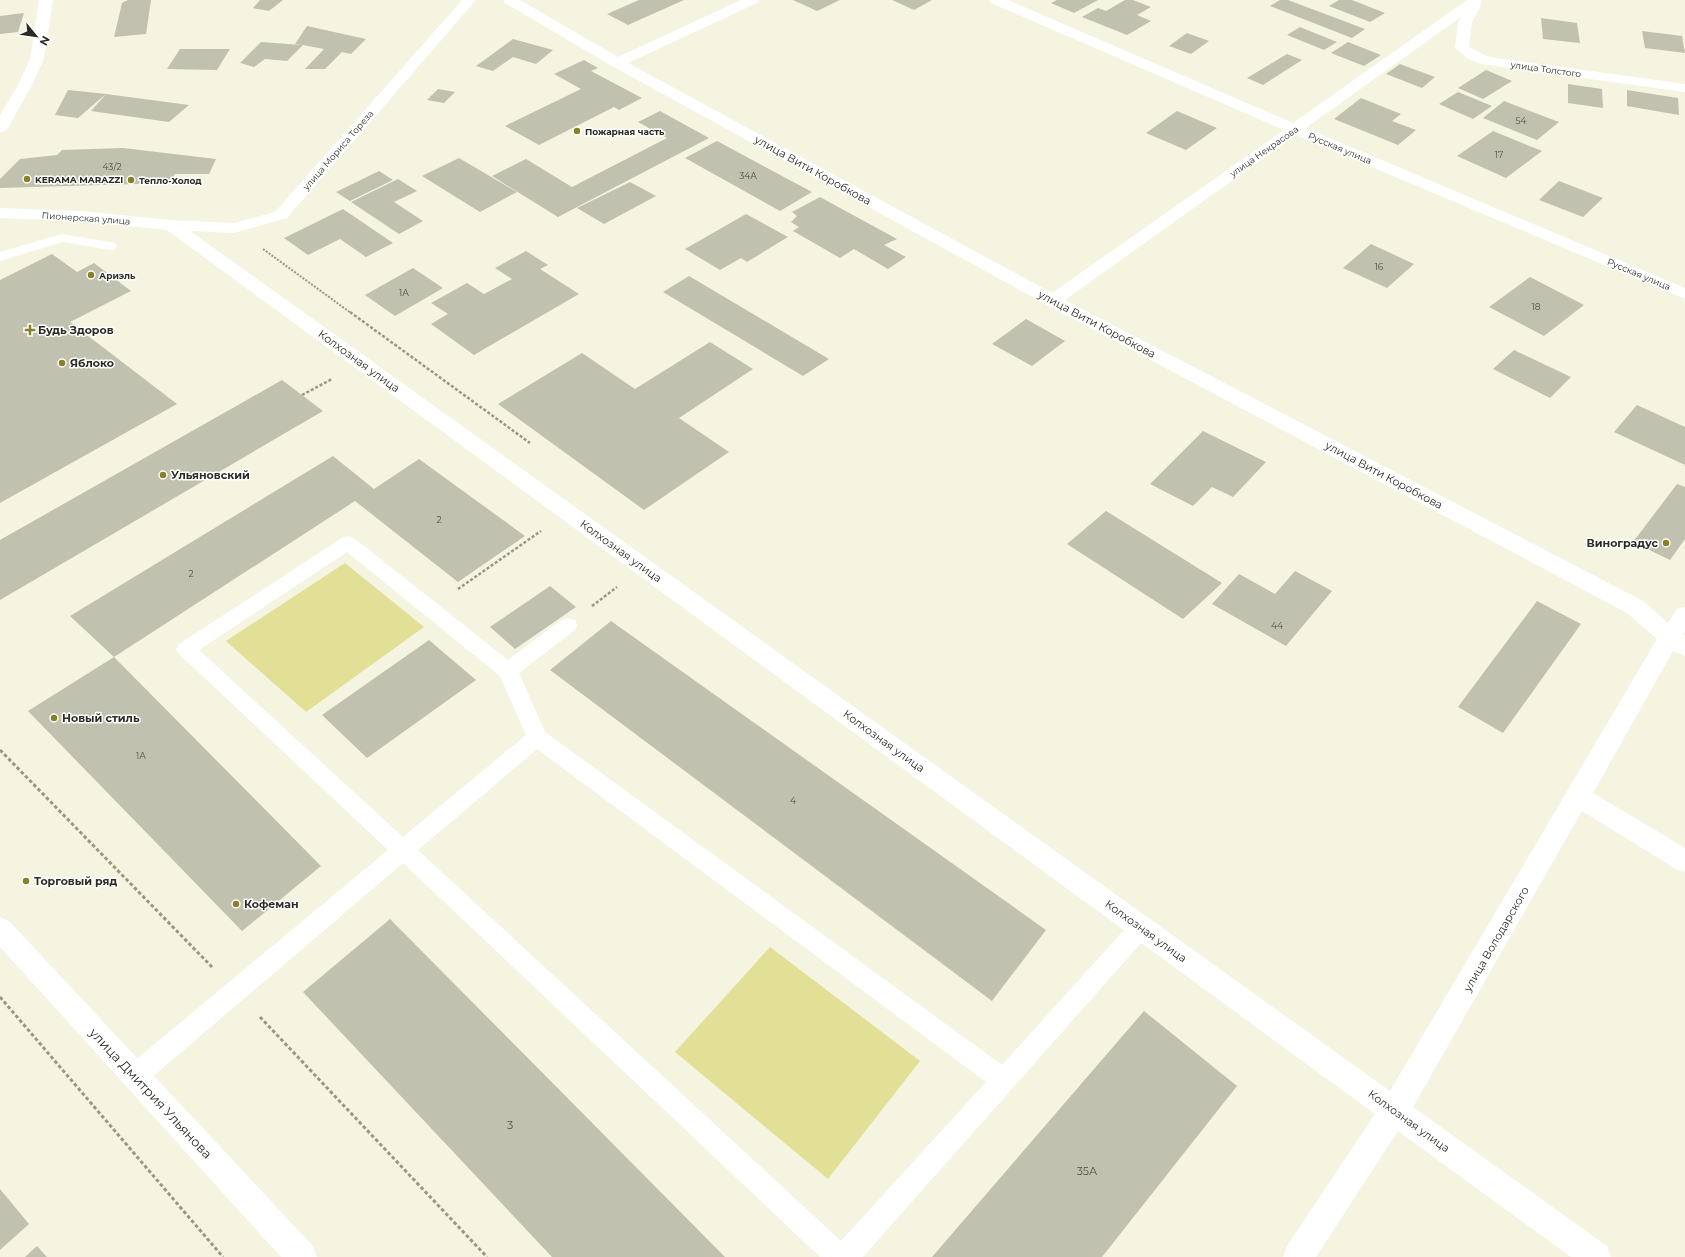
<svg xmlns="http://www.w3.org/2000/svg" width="1685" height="1257" font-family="Montserrat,sans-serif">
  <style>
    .green { fill: #e2df97 }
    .building { fill: #c1c1af }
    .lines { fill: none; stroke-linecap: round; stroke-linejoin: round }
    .path-far2 { stroke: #979789; stroke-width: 2; stroke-dasharray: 2 1.5; stroke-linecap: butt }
    .path-far1 { stroke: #979789; stroke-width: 2.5; stroke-dasharray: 3 2; stroke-linecap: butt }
    .path { stroke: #979789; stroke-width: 3; stroke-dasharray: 3.5 2.5; stroke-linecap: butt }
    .lane { fill: #fff; fill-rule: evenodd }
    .street { fill: #fff; fill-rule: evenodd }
    .secondary { fill: #fff; fill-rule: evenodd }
    .poi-dot { fill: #87822a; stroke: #fff; stroke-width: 1.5 }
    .labels { text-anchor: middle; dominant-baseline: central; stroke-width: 3; stroke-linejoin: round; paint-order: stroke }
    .far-street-label { font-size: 9px; fill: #2b2b24; stroke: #fff }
    .number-label { font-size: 9px; fill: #505047 }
    .far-poi-label { font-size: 9px; font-weight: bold; fill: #2b2b24; stroke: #fff; text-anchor: start }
    .street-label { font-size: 11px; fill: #2b2b24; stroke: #fff }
    .poi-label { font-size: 11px; font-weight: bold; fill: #2b2b24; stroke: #fff; text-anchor: start }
    .near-number-label { font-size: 11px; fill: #505047 }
    .near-street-label { font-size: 13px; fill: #2b2b24; stroke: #fff }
  </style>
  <rect width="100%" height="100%" fill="#f5f4e1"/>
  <g class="green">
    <polygon points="345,563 424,627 306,712 226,641"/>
    <polygon points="770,947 920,1061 828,1179 675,1052"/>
  </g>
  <g class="building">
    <polygon points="128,0 151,0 146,34 114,37 122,3"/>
    <polygon points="260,0 283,0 269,11 253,8"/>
    <polygon points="639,0 684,0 628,25 607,14"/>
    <polygon points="793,0 840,0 817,11"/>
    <polygon points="892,0 932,0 914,10"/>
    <polygon points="1057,0 1098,0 1074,13 1051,3"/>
    <polygon points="1125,0 1133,0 1151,7 1137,15 1151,21 1127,35 1082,17 1098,8 1106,11"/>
    <polygon points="1280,0 1288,0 1365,29 1352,38 1270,6"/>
    <polygon points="1339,0 1352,0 1385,13 1370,22 1329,6"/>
    <polygon points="24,13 18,32 0,34 0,16"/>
    <polygon points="1541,18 1577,23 1580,43 1543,39"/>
    <polygon points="307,26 366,39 351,54 342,52 325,69 305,69 324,49 303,45 287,61 265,59 254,67 240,63 261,42 301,45 295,44"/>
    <polygon points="1300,27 1337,42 1324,50 1287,35"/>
    <polygon points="1642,31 1682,36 1685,53 1645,48"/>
    <polygon points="1187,33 1209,41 1191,54 1169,46"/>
    <polygon points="513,39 553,50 536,64 513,57 493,71 476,66"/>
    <polygon points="1348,42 1381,55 1364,66 1331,53"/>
    <polygon points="180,49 230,49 217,70 167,69"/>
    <polygon points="1287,54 1302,60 1263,85 1247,78"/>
    <polygon points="584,60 598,68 591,71 642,98 619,110 614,107 539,145 505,126 581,89 554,74"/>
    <polygon points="1400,64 1435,77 1422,88 1386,74"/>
    <polygon points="1486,70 1512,81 1483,99 1458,88"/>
    <polygon points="1568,84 1602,89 1603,108 1568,103"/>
    <polygon points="438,89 455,92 444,103 427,100"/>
    <polygon points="68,90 106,94 189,105 169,122 91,111 106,94 78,118 55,115"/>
    <polygon points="1627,90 1678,98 1679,115 1627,106"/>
    <polygon points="1458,92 1492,106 1473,119 1439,104"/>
    <polygon points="1361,98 1401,114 1392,121 1416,130 1398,145 1334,119"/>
    <polygon points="1504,101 1559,122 1537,140 1483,118"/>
    <polygon points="660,111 709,138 558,217 492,176 526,159 572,187 667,138 638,122"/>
    <polygon points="1177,111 1217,128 1186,150 1146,133"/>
    <polygon points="1493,131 1542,151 1506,178 1457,156"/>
    <polygon points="717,141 812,192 780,211 685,158"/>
    <polygon points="123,148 216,159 209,174 175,174 169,183 0,188 0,179 20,159 57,155 62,150"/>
    <polygon points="459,158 517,192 480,212 422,176"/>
    <polygon points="379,171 393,180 350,201 336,192"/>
    <polygon points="398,179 417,191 394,202 423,221 399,234 351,202"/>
    <polygon points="1559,181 1603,198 1583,217 1539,200"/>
    <polygon points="630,182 656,196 604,224 577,208"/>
    <polygon points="820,197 897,239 884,245 906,257 888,269 854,249 840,258 793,231 799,227 791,222 797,216 792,212"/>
    <polygon points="343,209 393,243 366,257 340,239 308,255 284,238"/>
    <polygon points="746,214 788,237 747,262 741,258 720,270 685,249"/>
    <polygon points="1371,244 1414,264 1387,288 1343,268"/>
    <polygon points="526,251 548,265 540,269 579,294 474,355 431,324 448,314 431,303 467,283 484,294 512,279 495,268"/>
    <polygon points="52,254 77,272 94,263 131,291 70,322 177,404 0,503 0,280"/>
    <polygon points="413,268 443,288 395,316 365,295"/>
    <polygon points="689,276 829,359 803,376 663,292"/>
    <polygon points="1530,277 1584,305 1544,336 1489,307"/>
    <polygon points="1026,319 1065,341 1032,366 992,344"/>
    <polygon points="710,342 753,369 679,418 729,452 644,510 498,404 582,353 635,389"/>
    <polygon points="1514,350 1571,377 1550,398 1493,369"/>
    <polygon points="282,380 323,411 0,600 0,540"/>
    <polygon points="1637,405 1685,427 1685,465 1614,432"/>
    <polygon points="1203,431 1266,462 1233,497 1212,487 1193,506 1150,484"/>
    <polygon points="333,456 374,489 419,459 525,536 458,582 355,501 114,657 70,616"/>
    <polygon points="1677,484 1685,487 1685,539 1670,560 1633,542"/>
    <polygon points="1106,511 1222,583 1183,619 1067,544"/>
    <polygon points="1295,571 1332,591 1286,646 1212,604 1239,574 1275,594"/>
    <polygon points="550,586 576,607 515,649 490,627"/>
    <polygon points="1537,601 1581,624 1503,733 1458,707"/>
    <polygon points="611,621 1046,930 992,1001 550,670"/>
    <polygon points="429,640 476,680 367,758 322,715"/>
    <polygon points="114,657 321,866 242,931 28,711"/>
    <polygon points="390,919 725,1257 552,1257 303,992"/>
    <polygon points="1144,1011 1237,1086 1102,1257 932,1257"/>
    <polygon points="0,1189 29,1224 0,1250"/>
    <polygon points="37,1246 47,1257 25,1257"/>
  </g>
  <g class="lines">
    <polyline class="path-far2" points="263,249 351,313"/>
    <g class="path-far1">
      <polyline points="350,312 530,443"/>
      <polyline points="302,395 332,379"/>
      <polyline points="458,589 541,531"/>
      <polyline points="592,606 617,587"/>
    </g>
    <g class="path">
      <polyline points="0,750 212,967"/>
      <polyline points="0,997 223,1257"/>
      <polyline points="260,1017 487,1257"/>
    </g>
    <g class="lane">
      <polygon points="62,234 110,242 115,243 117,246 115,249 110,250 63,242 0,261 0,252"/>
      <path d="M348 536 354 538 508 660 561 620 568 618 575 620 577 625 575 630 519 673 545 732 1002 1065 1133 920 1141 917 1149 920 1152 927 1149 934 863 1257H820L403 863 144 1084 135 1088 126 1084 123 1076 126 1068 388 850 179 654 176 649 179 644 342 538ZM347 552 500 676 526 735 403 837 199 650ZM537 749 986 1082 841 1241 418 850Z"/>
    </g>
    <g class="street">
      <polygon points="39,0 53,0 44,59 31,87 8,128 5,131 0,133 0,115 17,87 30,59"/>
      <polygon points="462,0 476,0 287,218 234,233 190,231 1390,1091 1657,639 1627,613 1047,305 612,66 505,3 503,0 520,0 618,57 741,0 759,0 757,3 628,63 1052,293 1284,130 991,3 989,0 1008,0 1293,123 1467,0 1481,0 1480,8 1472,22 1469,47 1489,57 1685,84 1685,92 1481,64 1467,58 1455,48 1458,22 1461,17 1306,128 1685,288 1685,299 1296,135 1065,300 1643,601 1668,623 1677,609 1685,607 1685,632 1683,635 1685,636 1685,656 1673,651 1593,793 1685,848 1685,872 1676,869 1582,811 1413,1107 1607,1246 1611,1257 1571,1257 1398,1131 1316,1257 1283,1257 1287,1246 1375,1114 167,230 80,221 0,218 0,208 80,211 171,220 234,223 275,212"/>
    </g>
    <polygon class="secondary" points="0,917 9,921 313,1246 317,1257 281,1257 0,947"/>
  </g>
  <g class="poi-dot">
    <circle cx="577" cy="131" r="4"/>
    <circle cx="27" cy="179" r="4"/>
    <circle cx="131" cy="180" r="4"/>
    <circle cx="91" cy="275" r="4"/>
    <path d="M28 324h4v4h4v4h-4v4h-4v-4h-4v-4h4z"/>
    <circle cx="62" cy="363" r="4"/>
    <circle cx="163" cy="475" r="4"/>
    <circle cx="1666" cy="543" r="4"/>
    <circle cx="54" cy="718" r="4"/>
    <circle cx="26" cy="881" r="4"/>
    <circle cx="236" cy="904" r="4"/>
  </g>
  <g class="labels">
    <g class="far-street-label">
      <text transform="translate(1546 69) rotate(8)">улица Толстого</text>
      <text transform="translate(1340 148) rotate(23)">Русская улица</text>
      <text transform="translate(338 150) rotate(-49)">улица Мориса Тореза</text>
      <text transform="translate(1264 151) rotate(-35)">улица Некрасова</text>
      <text transform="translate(86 218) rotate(4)">Пионерская улица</text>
      <text transform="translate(1639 274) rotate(23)">Русская улица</text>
    </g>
    <g class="number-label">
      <text x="1521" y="120">54</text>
      <text x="1499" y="154">17</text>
      <text x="112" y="166">43/2</text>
      <text x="748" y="175">34А</text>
      <text x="1379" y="266">16</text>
      <text x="404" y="292">1А</text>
      <text x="1536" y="306">18</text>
      <text x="439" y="519">2</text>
      <text x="191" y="573">2</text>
      <text x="1277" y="625">44</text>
      <text x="141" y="755">1А</text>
      <text x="793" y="800">4</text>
    </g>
    <g class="far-poi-label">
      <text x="585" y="131">Пожарная часть</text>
      <text x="35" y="179">KERAMA MARAZZI</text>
      <text x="139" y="180">Тепло-Холод</text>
      <text x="99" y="275">Ариэль</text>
    </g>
    <g class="street-label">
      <text transform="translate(813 170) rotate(29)">улица Вити Коробкова</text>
      <text transform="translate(1097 324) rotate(28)">улица Вити Коробкова</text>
      <text transform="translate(359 361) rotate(36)">Колхозная улица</text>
      <text transform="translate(1384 475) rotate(28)">улица Вити Коробкова</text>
      <text transform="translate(621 551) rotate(36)">Колхозная улица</text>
      <text transform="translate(884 741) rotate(36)">Колхозная улица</text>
      <text transform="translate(1146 931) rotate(36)">Колхозная улица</text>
      <text transform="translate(1496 939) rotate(-60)">улица Володарского</text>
      <text transform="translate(1409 1121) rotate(36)">Колхозная улица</text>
    </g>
    <g class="poi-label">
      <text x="38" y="330">Будь Здоров</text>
      <text x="70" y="363">Яблоко</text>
      <text x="171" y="475">Ульяновский</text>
      <text x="1658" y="543" text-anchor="end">Виноградус</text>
      <text x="62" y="718">Новый стиль</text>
      <text x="34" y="881">Торговый ряд</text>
      <text x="244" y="904">Кофеман</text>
    </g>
    <g class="near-number-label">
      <text x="510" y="1125">3</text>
      <text x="1087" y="1171">35А</text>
    </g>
    <g class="near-street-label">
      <text transform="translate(151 1093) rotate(47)">улица Дмитрия Ульянова</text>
    </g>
  </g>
  <g transform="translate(36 36) rotate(119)" stroke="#ffffff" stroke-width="3" paint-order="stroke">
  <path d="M0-3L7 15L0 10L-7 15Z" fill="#2b2b24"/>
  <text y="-6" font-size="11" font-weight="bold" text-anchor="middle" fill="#2b2b24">N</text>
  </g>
</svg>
